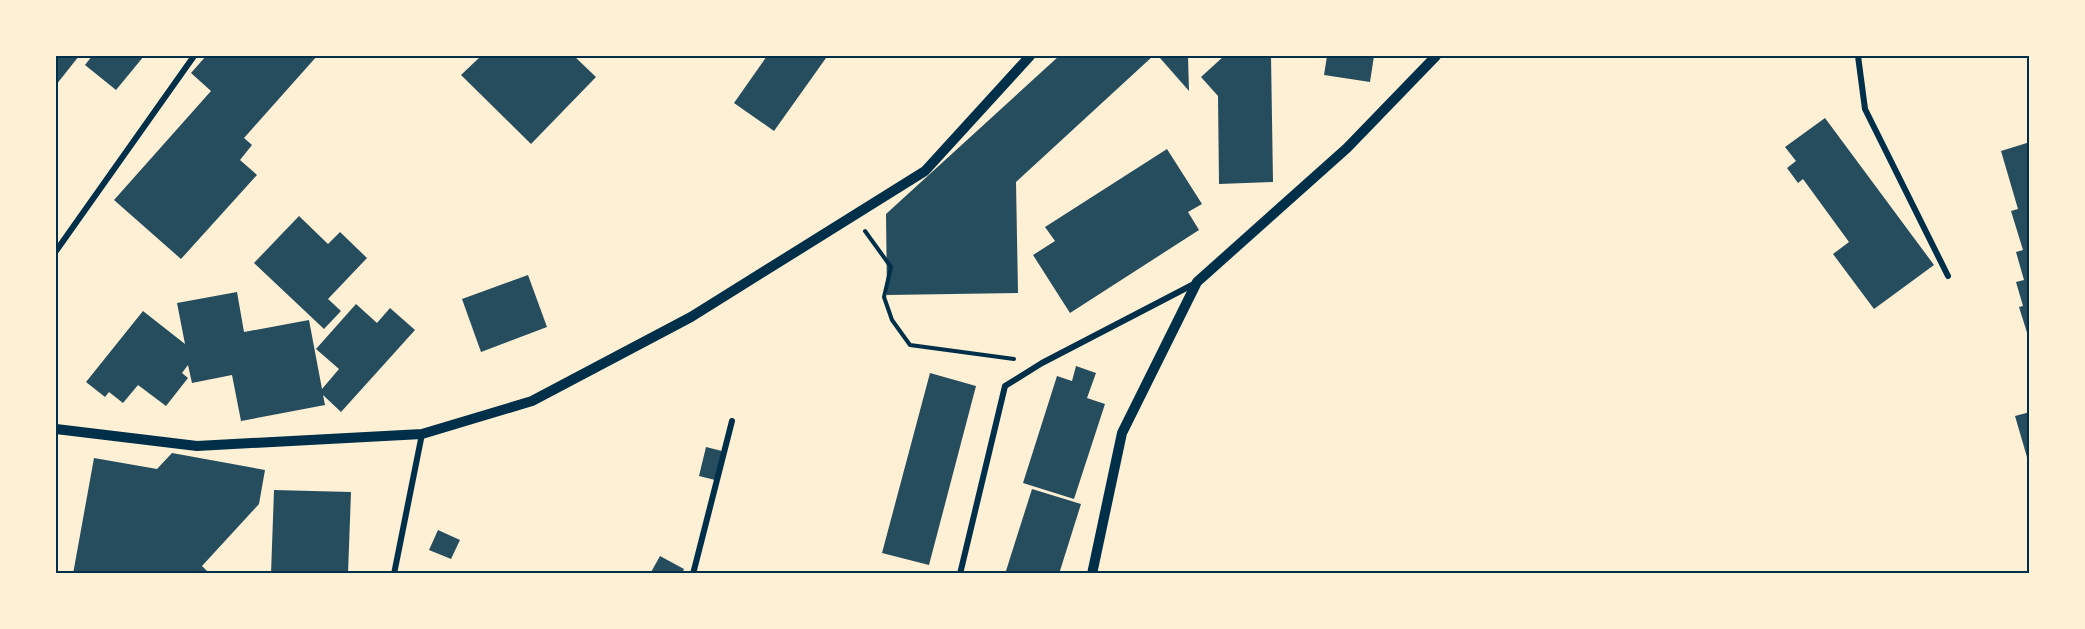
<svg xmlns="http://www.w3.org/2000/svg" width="2085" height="629" font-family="Cabin,sans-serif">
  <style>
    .building { fill: #264d5e }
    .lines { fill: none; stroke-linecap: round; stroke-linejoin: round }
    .path { stroke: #003049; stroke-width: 4 }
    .minor { stroke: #003049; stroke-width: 6 }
    .tertiary { stroke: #003049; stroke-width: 10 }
    .neatline { fill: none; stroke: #003049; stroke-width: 2 }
  </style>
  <rect width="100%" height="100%" fill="#fdf0d5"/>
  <g class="building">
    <polygon points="56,56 79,56 56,85"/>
    <polygon points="92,56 144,56 116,90 85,65"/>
    <polygon points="206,56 317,56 244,138 252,145 240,160 257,175 181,259 114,200 211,91 191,73"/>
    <polygon points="481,56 574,56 596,77 531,144 461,75"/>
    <polygon points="767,56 823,56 826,58 774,131 734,103"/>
    <polygon points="1059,56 1153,56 1016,182 1018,293 887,295 886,214"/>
    <polygon points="1160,56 1188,56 1189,91 1160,58"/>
    <polygon points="1224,56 1271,56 1273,182 1219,184 1218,96 1201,77"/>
    <polygon points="1327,56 1374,56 1370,82 1324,75"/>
    <polygon points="1825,118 1934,265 1874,309 1833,254 1849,242 1803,179 1798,183 1787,168 1796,161 1785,147"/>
    <polygon points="2030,142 2030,339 2029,339 2019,307 2023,306 2016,282 2024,280 2016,252 2023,250 2011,211 2018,209 2001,151"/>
    <polygon points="1167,149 1202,204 1188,212 1199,230 1070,313 1033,255 1055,241 1045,227"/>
    <polygon points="299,216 328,244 340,232 367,258 328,299 341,311 324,329 254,263"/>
    <polygon points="528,275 547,327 481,352 462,299"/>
    <polygon points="237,292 244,332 309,320 322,389 339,369 316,349 356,304 377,323 390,308 415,330 341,412 323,395 325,405 241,421 232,375 192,383 188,365 182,373 188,378 166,406 138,385 123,403 109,392 105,397 86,382 143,311 185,344 177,303"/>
    <polygon points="1076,366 1096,373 1087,398 1105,404 1074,499 1023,483 1057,376 1072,381"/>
    <polygon points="930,373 976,386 929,565 882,553"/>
    <polygon points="2030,412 2030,464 2029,464 2015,416"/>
    <polygon points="706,447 722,451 715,480 699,476"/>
    <polygon points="172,453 265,470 259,504 202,566 210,574 73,574 94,458 157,469"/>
    <polygon points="1032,489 1081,504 1059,574 1005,574"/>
    <polygon points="274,490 351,492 348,574 271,574"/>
    <polygon points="438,530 460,540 451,559 429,550"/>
    <polygon points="660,556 684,569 682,574 650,574"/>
  </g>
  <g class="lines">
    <polyline class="path" points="865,231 891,267 884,297 892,320 910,345 1014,359"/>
    <g class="minor">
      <polyline points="1858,56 1865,109 1948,276"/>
      <polyline points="56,251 194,56"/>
      <polyline points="394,574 422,434"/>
      <polyline points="693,574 732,421"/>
      <polyline points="960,574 1005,386 1042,363 1194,284"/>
    </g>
    <g class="tertiary">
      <polyline points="56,429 197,446 422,434 532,401 691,317 925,171 1030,56"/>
      <polyline points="1092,574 1122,433 1197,282 1347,148 1436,56"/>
    </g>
  </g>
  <rect width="2085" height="629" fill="none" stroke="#fdf0d5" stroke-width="114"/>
  <rect x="57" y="57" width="1971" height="515" class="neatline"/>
</svg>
